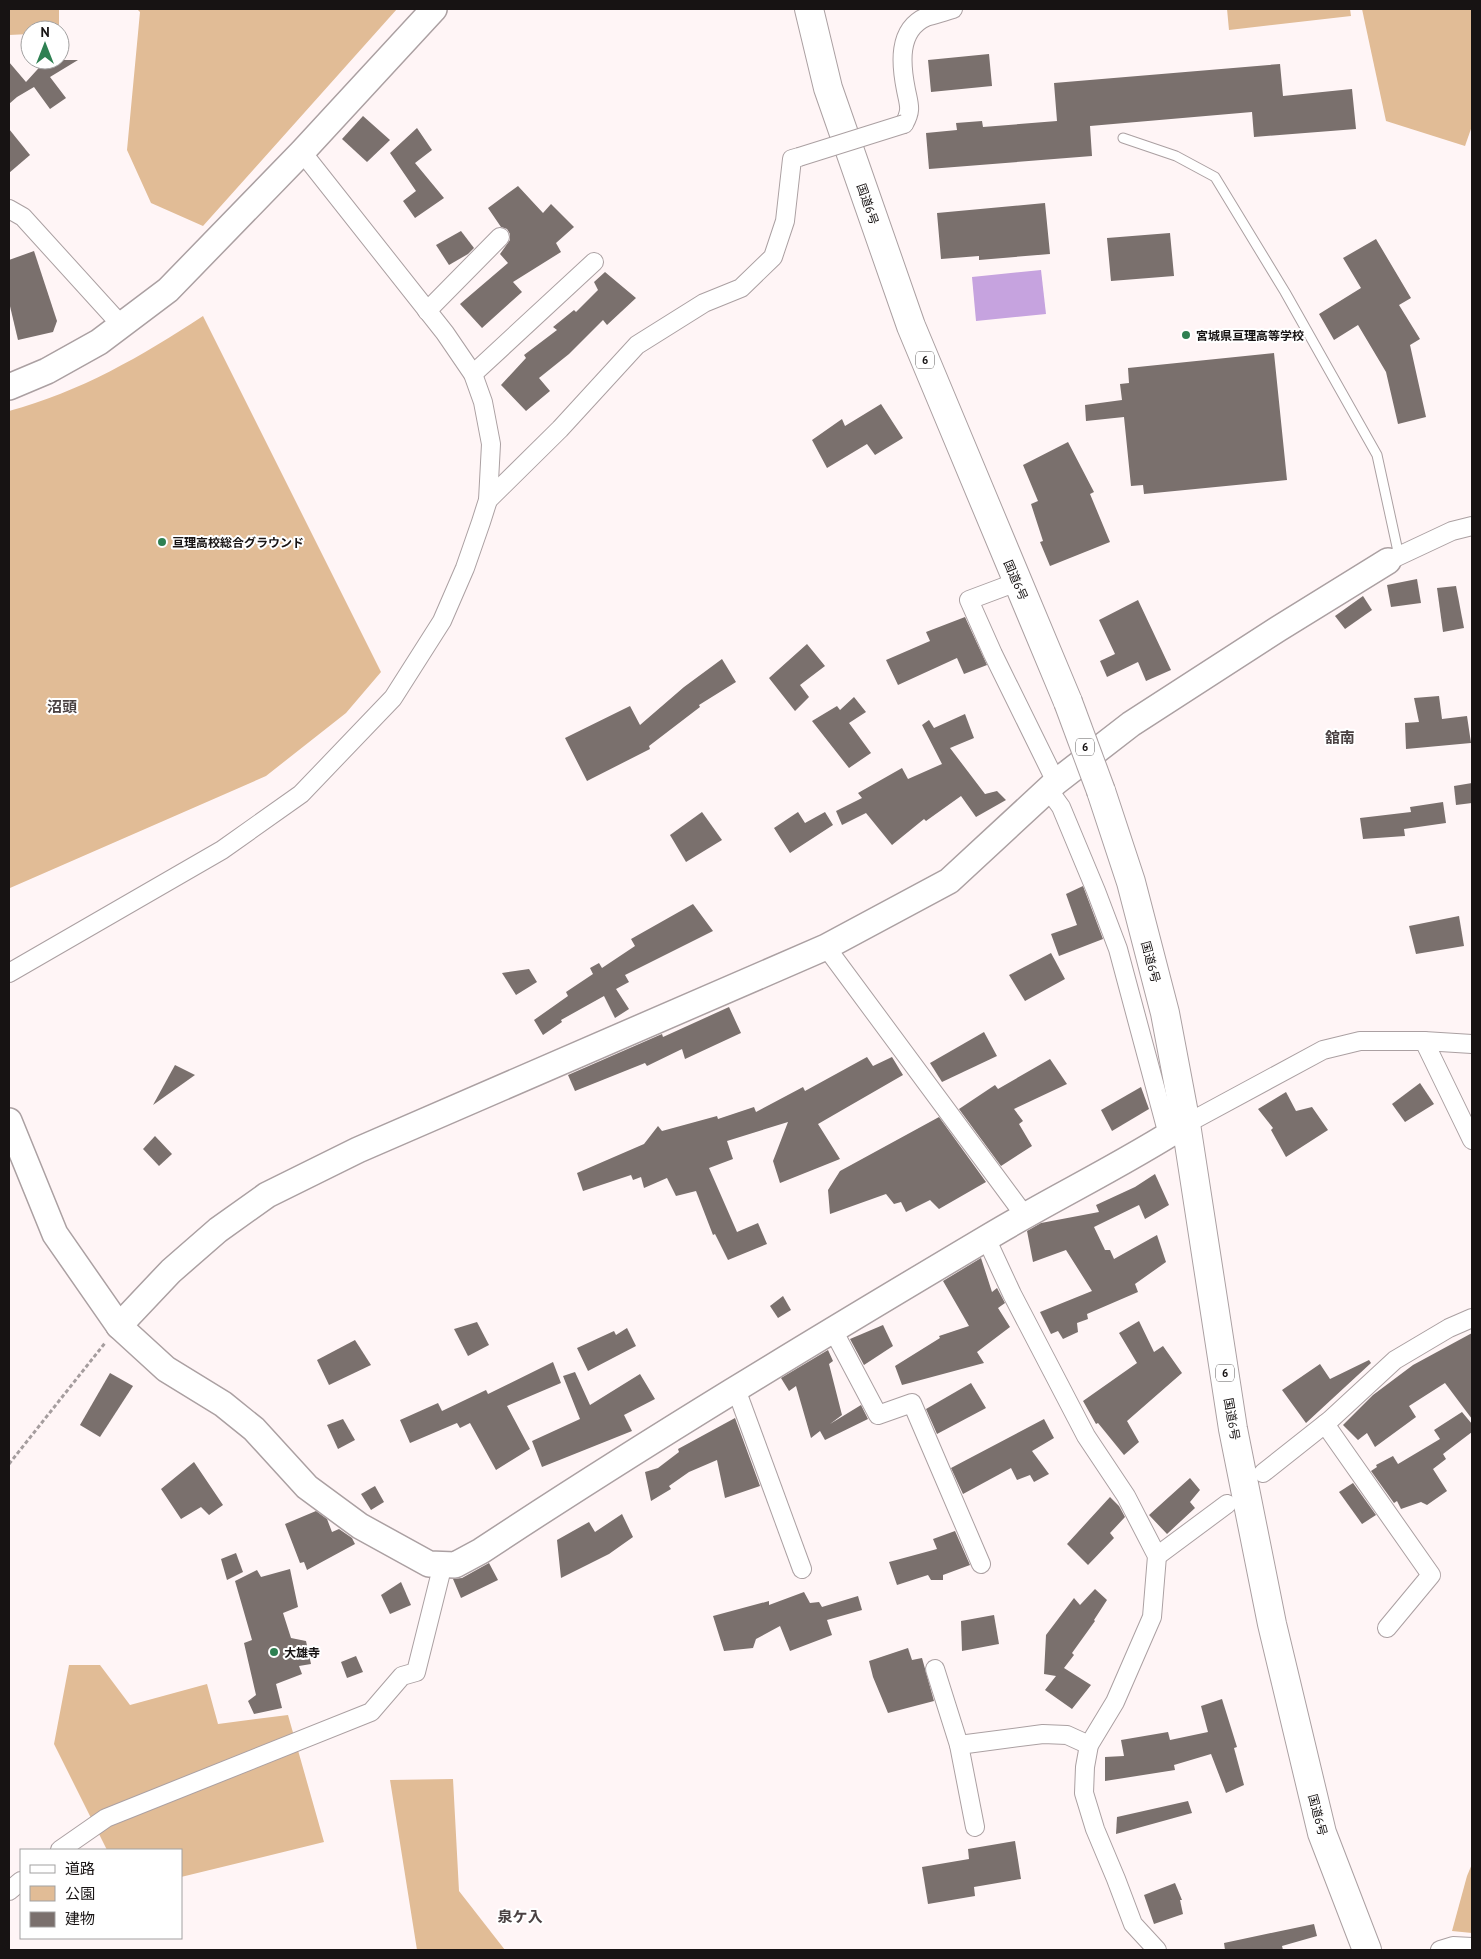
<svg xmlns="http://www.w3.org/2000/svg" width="1481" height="1959" font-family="'PT Sans','Noto Sans JP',sans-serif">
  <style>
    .green { fill: #e1bc96 }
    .water { fill: #c6a3df }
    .building { fill: #7a706d }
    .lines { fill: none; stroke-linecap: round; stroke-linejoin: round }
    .lane-casing { stroke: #aba0a2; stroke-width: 11 }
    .street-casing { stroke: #aba0a2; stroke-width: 20 }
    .secondary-casing { stroke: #aba0a2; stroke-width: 28 }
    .highway-casing { stroke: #aba0a2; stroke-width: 30 }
    .path { stroke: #a59d9e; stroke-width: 3; stroke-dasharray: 4 2.5; stroke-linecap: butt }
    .lane { stroke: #fff; stroke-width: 9 }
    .street { stroke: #fff; stroke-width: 18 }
    .secondary { stroke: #fff; stroke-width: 25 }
    .highway { stroke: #fff; stroke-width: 28 }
    .street-bridge-casing { stroke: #aba0a2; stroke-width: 20; stroke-linecap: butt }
    .highway-bridge-casing { stroke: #aba0a2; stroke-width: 30; stroke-linecap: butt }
    .street-bridge { stroke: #fff; stroke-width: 18 }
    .highway-bridge { stroke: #fff; stroke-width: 28 }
    .poi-dot { fill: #2e8052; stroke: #fff; stroke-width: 2 }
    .labels { text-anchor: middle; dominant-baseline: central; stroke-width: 4; stroke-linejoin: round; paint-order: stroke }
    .shield { fill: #fff; stroke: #5d5a5a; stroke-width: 1 }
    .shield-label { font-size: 11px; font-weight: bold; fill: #171313 }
    .street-label { font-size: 12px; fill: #171313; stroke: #fff }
    .poi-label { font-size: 12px; font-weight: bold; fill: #171313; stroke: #fff; text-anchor: start }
    .quarter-label { font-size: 15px; font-weight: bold; fill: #4a4142; stroke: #fff }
  </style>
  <rect width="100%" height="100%" fill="#fff5f6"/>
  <g class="green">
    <polygon points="9,9 59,9 59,30 30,30 30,34 9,35"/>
    <polygon points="137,9 397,9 203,226 151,203 127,150 140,12"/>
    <polygon points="1227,9 1350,9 1351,16 1229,30"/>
    <polygon points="1362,9 1472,9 1472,126 1465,146 1386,121"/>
    <path d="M203 316 381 672 346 713 266 776 10 888 9 411C80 392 142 356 203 316Z"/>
    <polygon points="69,1665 100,1665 130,1705 207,1684 218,1724 288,1715 324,1842 181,1877 181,1850 107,1850 54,1744"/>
    <polygon points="453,1779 459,1891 505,1950 417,1950 390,1780"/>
    <polygon points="1472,1864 1472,1933 1452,1931 1467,1876"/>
  </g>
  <polygon class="water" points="1041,270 1046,314 976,321 972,277"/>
  <g class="building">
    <polygon points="989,54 992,86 931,92 928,60"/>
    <polygon points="46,60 78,60 50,77 66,98 50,109 34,87 17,97 9,104 9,62 26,82"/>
    <polygon points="1280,64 1283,96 1352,89 1356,129 1254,137 1252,112 1090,126 1092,156 929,169 926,133 957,130 956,123 982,121 983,127 1057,121 1054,83"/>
    <polygon points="363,116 390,140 367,162 342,139"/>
    <polygon points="417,128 432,150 415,163 444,198 415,218 403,201 416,191 390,153"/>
    <polygon points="9,129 30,155 9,173"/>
    <polygon points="518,186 543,213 551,204 574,227 556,243 561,252 513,282 522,292 482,328 460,304 508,263 500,254 510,240 510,234 507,229 501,227 488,208"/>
    <polygon points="1045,203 1050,254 979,260 979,256 941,259 937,213"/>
    <polygon points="461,231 474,248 468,254 449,265 436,245"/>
    <polygon points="1170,233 1174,276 1111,281 1107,238"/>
    <polygon points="1376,239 1411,298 1399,305 1420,339 1410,345 1426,417 1398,424 1386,372 1358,325 1334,340 1319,314 1361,288 1343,258"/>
    <polygon points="34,251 57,321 53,332 18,340 9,302 9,260"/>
    <polygon points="605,272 636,298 607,325 603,320 569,354 539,378 550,391 526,411 501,385 526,358 524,355 557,330 553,327 574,310 576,312 598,290 594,282"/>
    <polygon points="1274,353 1287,480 1144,494 1143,485 1131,486 1124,417 1086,421 1085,405 1122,400 1120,384 1129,383 1128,368"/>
    <polygon points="881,404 903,438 875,455 867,444 827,468 812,440 842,419 845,426"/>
    <polygon points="1068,442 1094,492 1090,494 1110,542 1050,566 1040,542 1043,541 1031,504 1038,501 1023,465"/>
    <polygon points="1417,579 1421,603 1391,607 1387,585"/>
    <polygon points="1456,586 1464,628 1443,632 1437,588"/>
    <polygon points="1363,596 1372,610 1345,629 1335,616"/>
    <polygon points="1138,600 1171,670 1146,681 1138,662 1107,677 1100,661 1115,654 1099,620"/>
    <polygon points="965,617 987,665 964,674 957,658 898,685 886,660 930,641 926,632"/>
    <polygon points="807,644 825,666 800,685 809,697 795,711 769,678"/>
    <polygon points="722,659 736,682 699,705 700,707 649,746 650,749 587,781 565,738 630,706 640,725 684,687"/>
    <polygon points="1439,696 1442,719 1467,716 1471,743 1406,749 1405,723 1419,722 1414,698"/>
    <polygon points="854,697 866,712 849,723 871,753 849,768 812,721 837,706 840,710"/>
    <polygon points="965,714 974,738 950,748 985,794 997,791 1006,800 976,817 961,796 926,821 924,819 892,845 866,813 842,825 836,811 862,798 858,793 902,768 908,779 942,764 922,725 929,720 934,728"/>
    <polygon points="1472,783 1472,803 1456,805 1454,786"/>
    <polygon points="1443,802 1446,823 1404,829 1405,836 1363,839 1360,818 1411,812 1410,807"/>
    <polygon points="702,812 722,840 686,862 670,835"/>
    <polygon points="798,812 805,823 825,812 833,825 790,853 774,828"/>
    <polygon points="1083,886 1103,939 1059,956 1051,934 1077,925 1066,894"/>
    <polygon points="693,904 713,931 625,975 629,982 616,989 629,1009 615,1018 604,996 561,1020 562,1022 543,1035 534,1020 568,996 566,992 593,974 590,968 599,963 602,968 635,946 631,939"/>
    <polygon points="1459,916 1464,946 1416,954 1409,926"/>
    <polygon points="1051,953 1065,979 1025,1001 1009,975"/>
    <polygon points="529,969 537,982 516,995 502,973"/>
    <polygon points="729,1007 741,1033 685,1059 682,1049 647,1066 645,1063 575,1091 568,1075 662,1034 663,1037"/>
    <polygon points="984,1032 997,1056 942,1082 930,1063"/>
    <polygon points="867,1057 873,1066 892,1057 903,1075 818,1124 840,1159 780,1183 773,1161 788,1122 727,1141 733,1159 709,1168 737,1232 758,1223 767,1244 728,1260 715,1234 713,1235 696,1191 676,1196 667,1178 644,1188 641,1177 633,1180 631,1175 583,1191 577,1173 644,1144 658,1126 662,1131 717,1116 718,1119 754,1107 756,1112 803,1087 805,1091"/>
    <polygon points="1050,1059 1067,1084 1014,1109 1023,1121 1019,1124 1032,1146 1001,1166 959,1109 995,1085 998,1089"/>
    <polygon points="175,1065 195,1075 153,1105"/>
    <polygon points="1420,1083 1434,1104 1405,1122 1392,1104"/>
    <polygon points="1141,1087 1149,1109 1112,1131 1101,1110"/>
    <polygon points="1286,1092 1296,1111 1312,1107 1328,1130 1286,1157 1271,1130 1273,1128 1258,1109"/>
    <polygon points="939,1117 986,1182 939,1209 930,1200 906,1212 901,1202 894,1204 886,1194 830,1214 828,1190 840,1171"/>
    <polygon points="155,1136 172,1154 159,1166 143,1149"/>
    <polygon points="1155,1174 1169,1205 1145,1219 1139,1205 1094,1227 1105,1250 1110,1250 1114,1259 1157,1235 1166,1262 1135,1284 1138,1292 1087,1314 1088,1319 1077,1323 1078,1332 1063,1339 1058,1331 1051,1334 1040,1312 1092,1291 1066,1250 1033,1262 1027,1231 1041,1223 1099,1212 1096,1205 1135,1187"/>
    <polygon points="981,1258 992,1292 997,1288 1005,1303 998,1308 1010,1327 977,1352 984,1363 902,1385 895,1366 940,1338 939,1336 969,1326 943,1281"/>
    <polygon points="783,1296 791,1310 778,1318 770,1306"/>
    <polygon points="1139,1321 1154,1352 1163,1346 1182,1373 1127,1421 1139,1442 1124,1455 1098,1423 1096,1424 1083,1401 1137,1363 1119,1333"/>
    <polygon points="477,1322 489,1345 468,1356 454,1329"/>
    <polygon points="883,1325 893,1346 864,1365 850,1339"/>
    <polygon points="627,1328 636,1346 588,1371 577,1348 614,1331 616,1335"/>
    <polygon points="1472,1333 1472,1419 1445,1383 1409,1406 1416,1417 1375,1447 1367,1433 1358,1440 1343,1425 1373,1395 1413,1365"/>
    <polygon points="355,1340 371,1365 329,1385 317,1360"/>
    <polygon points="828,1350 833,1361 829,1364 842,1415 830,1424 861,1405 868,1419 825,1440 820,1431 811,1438 796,1386 789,1391 781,1378"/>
    <polygon points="1369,1360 1371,1363 1306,1423 1282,1390 1320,1364 1330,1379"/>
    <polygon points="553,1362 561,1383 507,1406 530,1449 496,1470 470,1423 460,1428 457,1423 410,1443 400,1420 438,1403 442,1411 486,1390 488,1394"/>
    <polygon points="575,1372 590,1405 640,1374 655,1399 624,1415 632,1431 542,1467 532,1441 580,1419 563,1376"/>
    <polygon points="110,1373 133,1386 100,1437 80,1425"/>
    <polygon points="971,1383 986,1408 937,1434 926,1409"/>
    <polygon points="1462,1412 1472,1424 1472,1432 1443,1454 1446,1459 1433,1469 1447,1491 1427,1505 1421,1502 1401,1509 1397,1501 1394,1503 1371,1471 1377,1467 1376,1465 1393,1456 1398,1464 1440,1439 1434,1430"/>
    <polygon points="735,1418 760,1486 725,1498 717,1460 689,1472 669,1486 671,1489 651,1501 645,1472 658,1468 679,1452 678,1449"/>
    <polygon points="343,1419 355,1440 338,1449 327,1425"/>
    <polygon points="1044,1419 1054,1438 1032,1451 1049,1474 1034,1482 1030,1475 1017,1480 1011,1468 963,1494 951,1468"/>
    <polygon points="194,1462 223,1505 209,1515 201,1507 181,1519 161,1489"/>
    <polygon points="1190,1478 1200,1490 1190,1502 1195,1508 1167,1534 1149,1515"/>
    <polygon points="1353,1483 1376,1515 1362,1524 1339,1492"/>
    <polygon points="375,1486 384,1502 371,1510 361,1494"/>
    <polygon points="1110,1497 1119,1506 1125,1517 1110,1533 1114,1538 1088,1565 1067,1544"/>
    <polygon points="316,1511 327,1519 332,1532 339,1529 352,1538 355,1544 307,1570 304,1562 300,1563 285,1524"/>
    <polygon points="622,1514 633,1537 609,1554 561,1578 557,1540 589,1522 595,1532"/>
    <polygon points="955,1531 970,1565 943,1575 943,1580 931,1580 928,1575 897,1585 889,1562 937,1549 933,1539"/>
    <polygon points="236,1553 243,1572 227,1580 221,1559"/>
    <polygon points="489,1563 498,1580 461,1598 453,1579 462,1578"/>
    <polygon points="290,1569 298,1607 283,1613 291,1638 306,1641 311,1664 299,1666 302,1674 276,1684 282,1708 254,1714 248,1701 256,1695 244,1643 252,1640 235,1581 257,1570 261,1577"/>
    <polygon points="401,1582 411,1605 390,1614 381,1595"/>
    <polygon points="1095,1589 1107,1600 1094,1620 1095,1621 1072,1653 1074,1655 1064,1668 1091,1685 1072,1709 1045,1690 1056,1676 1044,1674 1046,1635 1074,1598 1080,1605"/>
    <polygon points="804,1592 810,1603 819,1602 822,1607 858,1596 862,1610 827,1620 832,1635 790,1651 780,1626 756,1639 753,1648 724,1651 713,1616 769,1601 769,1605"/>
    <polygon points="994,1615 999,1644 962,1651 961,1621"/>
    <polygon points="908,1648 912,1660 922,1658 934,1701 888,1713 873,1677 869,1661"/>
    <polygon points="356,1656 363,1672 347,1678 341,1662"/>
    <polygon points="1222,1699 1237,1747 1234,1748 1244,1785 1226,1793 1211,1754 1174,1765 1175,1770 1105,1781 1105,1757 1124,1756 1121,1740 1168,1732 1170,1740 1208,1732 1201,1706"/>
    <polygon points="1188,1801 1192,1813 1116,1834 1117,1817"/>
    <polygon points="1015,1841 1021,1879 974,1887 975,1896 928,1904 922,1867 969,1859 968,1849"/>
    <polygon points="1175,1883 1182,1900 1180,1900 1183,1914 1154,1924 1144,1895"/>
    <polygon points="1314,1924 1317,1936 1282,1946 1283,1950 1225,1950 1224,1943"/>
  </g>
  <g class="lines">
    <g class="lane-casing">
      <polyline id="lane" points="1123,138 1176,156 1215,177 1285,292 1377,455 1399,556"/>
    </g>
    <g class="street-casing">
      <g id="street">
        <path d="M904 124C912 110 909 105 906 90 901 65 897 30 926 17 935 14 944 12 953 9"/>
        <polyline points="9,209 23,217 122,326"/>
        <polyline points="427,311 500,237"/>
        <polyline points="473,374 594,262"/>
        <polyline points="488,500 560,429 637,345 704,303 741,288 773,257 785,221 792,159 799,157"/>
        <polyline points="1388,561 1452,531 1472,526"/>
        <polyline points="1017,582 969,600 993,654 1056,782"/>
        <polyline points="1048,789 1061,807 1096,891 1118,949 1168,1135"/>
        <polyline points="826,947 1025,1216"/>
        <polyline points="9,973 222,850 301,794 393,698 442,621 465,568 481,522 488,500 491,444 483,402 473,374 445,333 302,152"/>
        <polyline points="1424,1041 1472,1140"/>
        <polyline points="1186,1124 1323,1050 1360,1041 1424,1041 1472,1044"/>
        <polyline points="986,1238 1012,1294 1086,1436 1126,1496 1157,1556 1152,1617 1115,1702 1089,1745 1085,1767 1084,1793 1095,1829 1116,1879 1133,1924 1157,1950"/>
        <polyline points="833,1330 878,1415 912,1403 981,1564"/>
        <polyline points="736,1389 802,1569"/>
        <polyline points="1325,1424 1431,1575 1387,1628"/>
        <polyline points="1263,1473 1330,1420 1395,1360 1449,1328 1472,1318"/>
        <polyline points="1157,1556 1227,1504"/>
        <polyline points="935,1669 959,1745"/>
        <polyline points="975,1827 959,1745 1043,1734 1067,1735 1089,1745"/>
        <polyline points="60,1850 106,1818 371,1712 402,1676 416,1672 443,1564"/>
        <polyline points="9,1891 21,1881"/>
        <polyline points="1440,1950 1453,1946 1472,1947"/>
      </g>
    </g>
    <g class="secondary-casing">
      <g id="secondary">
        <polyline points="9,387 47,371 99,342 168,290 302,152 434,9"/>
        <path d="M9 1121 55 1234 119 1326 166 1369 223 1404 254 1429 307 1487 360 1526 429 1564 455 1565 481 1551C646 1442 815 1340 985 1239 1051 1199 1121 1166 1186 1124"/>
        <polyline points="119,1326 171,1271 218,1230 267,1195 358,1150 826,947 949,881 1056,782 1131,724 1278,629 1388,561"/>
      </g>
    </g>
    <g class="highway-casing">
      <g id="highway">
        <polyline points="809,9 828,88 911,326 1068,702"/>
        <polyline points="1101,791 1131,882 1165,1013 1186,1124 1233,1429 1272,1624 1322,1833 1367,1950"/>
      </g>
    </g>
    <polyline class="path" points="9,1464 105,1343"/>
    <use href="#lane" class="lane"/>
    <use href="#street" class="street"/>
    <use href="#secondary" class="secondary"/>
    <use href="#highway" class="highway"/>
    <g class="street-bridge-casing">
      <polyline id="street-bridge" points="799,157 904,124"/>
    </g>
    <g class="highway-bridge-casing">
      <polyline id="highway-bridge" points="1068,702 1101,791"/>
    </g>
    <use href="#street-bridge" class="street-bridge"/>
    <use href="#highway-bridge" class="highway-bridge"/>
  </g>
  <g class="poi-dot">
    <circle cx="1186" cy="335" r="5"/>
    <circle cx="162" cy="542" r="5"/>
    <circle cx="274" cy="1652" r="5"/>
  </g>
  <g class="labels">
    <g class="shield">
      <rect x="916" y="351.5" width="18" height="17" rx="4"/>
      <rect x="1076" y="738.5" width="18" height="17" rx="4"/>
      <rect x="1216" y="1364.5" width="18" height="17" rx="4"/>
    </g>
    <g class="shield-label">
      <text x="925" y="360">6</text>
      <text x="1085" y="747">6</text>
      <text x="1225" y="1373">6</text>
    </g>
    <g class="street-label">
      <text transform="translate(868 204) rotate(71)">国道6号</text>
      <text transform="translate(1016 580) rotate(67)">国道6号</text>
      <text transform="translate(1151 962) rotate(75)">国道6号</text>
      <text transform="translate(1232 1419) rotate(80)">国道6号</text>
      <text transform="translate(1318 1815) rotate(75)">国道6号</text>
    </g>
    <g class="poi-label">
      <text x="1196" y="335">宮城県亘理高等学校</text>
      <text x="172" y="542">亘理高校総合グラウンド</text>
      <text x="284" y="1652">大雄寺</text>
    </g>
    <g class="quarter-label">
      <text x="62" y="706">沼頭</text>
      <text x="1340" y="737">舘南</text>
      <text x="520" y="1916">泉ケ入</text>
    </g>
  </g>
  <rect width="1481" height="1959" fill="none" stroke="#171313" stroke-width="20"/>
  <rect x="20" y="1849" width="162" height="90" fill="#ffffff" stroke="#a2a1a1"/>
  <rect x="30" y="1865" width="25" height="8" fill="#ffffff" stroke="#a2a1a1"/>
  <text x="65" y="1874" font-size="15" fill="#171313">道路</text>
  <rect x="30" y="1886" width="25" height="15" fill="#e1bc96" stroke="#a2a1a1"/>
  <text x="65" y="1899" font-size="15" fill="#171313">公園</text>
  <rect x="30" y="1912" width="25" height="15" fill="#7a706d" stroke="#a2a1a1"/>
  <text x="65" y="1924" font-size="15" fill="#171313">建物</text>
  <g transform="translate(45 45)"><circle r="24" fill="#ffffff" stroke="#a2a1a1"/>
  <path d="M0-4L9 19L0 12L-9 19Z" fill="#2e8052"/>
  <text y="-8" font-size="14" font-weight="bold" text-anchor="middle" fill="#171313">N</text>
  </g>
</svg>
